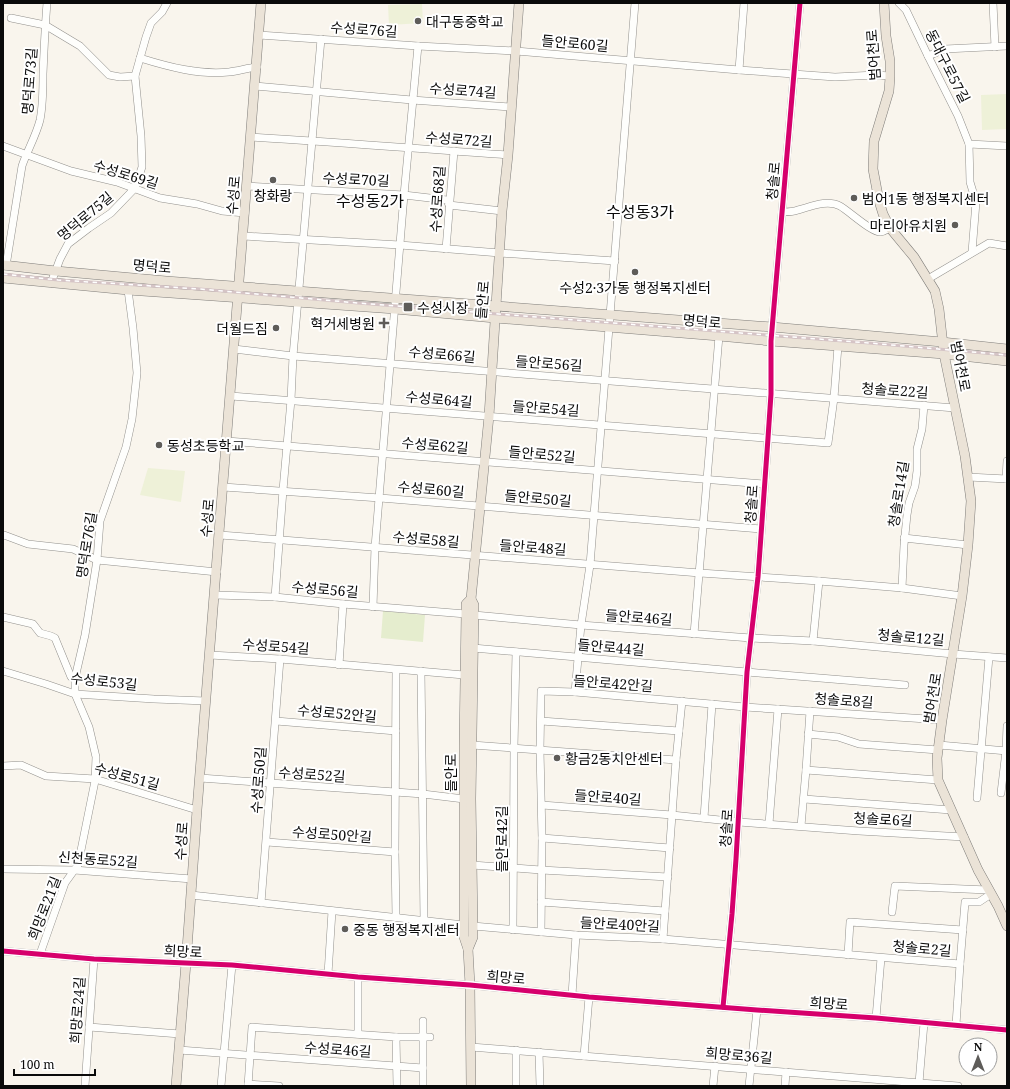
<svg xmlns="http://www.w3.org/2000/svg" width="1010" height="1089" font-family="'Noto Serif','Noto Sans KR',serif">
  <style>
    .green { fill: #e5edce }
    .pitch { fill: #eef1d8 }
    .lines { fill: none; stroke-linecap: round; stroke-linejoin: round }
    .minor-casing { stroke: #92908c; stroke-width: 8 }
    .major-casing { stroke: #7f7d7a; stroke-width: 10 }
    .minor { stroke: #fefefc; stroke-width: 7 }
    .major { stroke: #ebe3d7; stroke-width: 9 }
    .rail-casing { stroke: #d5c4c6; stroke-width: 3 }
    .rail { stroke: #fff; stroke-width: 1.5; stroke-dasharray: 4.5; stroke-linecap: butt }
    .cycleway-casing { stroke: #fff; stroke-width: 8 }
    .cycleway { stroke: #d6006c; stroke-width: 5 }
    .poi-dot { fill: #5e5c59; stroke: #fff; stroke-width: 1.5 }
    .labels { text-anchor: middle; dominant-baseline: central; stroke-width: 4; stroke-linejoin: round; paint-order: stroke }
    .poi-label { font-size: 14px; fill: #0a0a0a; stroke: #fff; text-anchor: start }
    .street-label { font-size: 14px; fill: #0a0a0a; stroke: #fff }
    .quarter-label { font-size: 16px; fill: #0a0a0a; stroke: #fff }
  </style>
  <rect width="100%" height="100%" fill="#f9f5ed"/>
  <polygon class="green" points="383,611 425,615 423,642 381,638"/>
  <g class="pitch">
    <polygon points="422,4 423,23 389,25 388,5"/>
    <polygon points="1007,94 1007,129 982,130 981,95"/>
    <polygon points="148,468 185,471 181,502 140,495"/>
  </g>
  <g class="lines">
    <g class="minor-casing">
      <g id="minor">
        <polyline points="899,3 906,10 928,56 958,116 969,144 1007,146"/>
        <polyline points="993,3 995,47"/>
        <polyline points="11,18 45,25 80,46 109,75 120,77 135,76"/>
        <polyline points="259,35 418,46 516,51 739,70 835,77 876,75 890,76"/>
        <polyline points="928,56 945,49 1007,46"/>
        <path d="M140 58C169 67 199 75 229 72 238 71 248 68 257 67"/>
        <polyline points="739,70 744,3"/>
        <polyline points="255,86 412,100 511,107"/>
        <path d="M251 137C337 142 422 149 508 155"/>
        <polyline points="969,144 970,182 976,202 972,252"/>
        <polyline points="3,146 71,171 117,182 160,198 197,204 222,211 245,213"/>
        <polyline points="247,186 404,195 447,200 449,205 502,211"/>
        <path d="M782 212C788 212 793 212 798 210 810 207 827 199 840 206 849 211 872 233 881 232 884 232 887 229 890 228"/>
        <polyline points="243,236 400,245 500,253 615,261"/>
        <polyline points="446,249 454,151"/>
        <path d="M6 266 22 166C27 151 36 136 40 120 43 105 43 89 43 74 44 50 45 27 47 3"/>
        <polyline points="928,279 989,243 1007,246"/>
        <polyline points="51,283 60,259 68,244 89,228 111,213 135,188 142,167 141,136 135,76 146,37 151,23 162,12 167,3"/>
        <polyline points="234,349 293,356 955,408"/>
        <polyline points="231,396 828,443 834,398 838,346"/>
        <polyline points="227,441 764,484"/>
        <polyline points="968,477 1007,479"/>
        <polyline points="1006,479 1007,461"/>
        <polyline points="223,487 380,498 761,529"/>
        <polyline points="220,535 700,573 819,581 902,588 962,596"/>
        <polyline points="3,536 4,535 28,544 73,549 97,560 217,572"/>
        <polyline points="904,538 968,545"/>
        <polyline points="902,588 904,545 907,515 909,503 915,486 917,471 917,449 922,429 924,405"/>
        <polyline points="215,595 275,597 343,604 466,614"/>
        <polyline points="275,597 283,490 291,400 293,356 321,39"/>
        <polyline points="373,607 375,547 404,195 418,46"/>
        <polyline points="474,615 581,625 751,638 813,641 953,654 1007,658"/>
        <polyline points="3,617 33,624 40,633 51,636 55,638 71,677 75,678"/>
        <polyline points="694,634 719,336"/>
        <polyline points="813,641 819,581"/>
        <polyline points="473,648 747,672 905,685"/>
        <polyline points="210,655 280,659 464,675"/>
        <polyline points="339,665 343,604"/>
        <polyline points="3,671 46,684 75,694 154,699 206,701"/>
        <polyline points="421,671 424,921"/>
        <polyline points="575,692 581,625 590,565 635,3"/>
        <polyline points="276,721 396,731"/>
        <polyline points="541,721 679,731"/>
        <polyline points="808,734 838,737 859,744 938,750"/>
        <polyline points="472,745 676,760"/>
        <polyline points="939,745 1007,751"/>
        <polyline points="3,766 21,765 46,776 95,779 197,810"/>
        <polyline points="806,770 938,780"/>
        <polyline points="200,778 423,794 464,799"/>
        <polyline points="1001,793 1006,751 1007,726"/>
        <polyline points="977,798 989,657"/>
        <polyline points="804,799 951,810"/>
        <polyline points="542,805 672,815 739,822 859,831 964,837"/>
        <polyline points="704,818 712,704"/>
        <polyline points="769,824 778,709"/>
        <polyline points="801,826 806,770 810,711"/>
        <polyline points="542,838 670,848"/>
        <polyline points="267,842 395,852"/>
        <polyline points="472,865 541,870 668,877"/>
        <polyline points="3,869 74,870 192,879"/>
        <polyline points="191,895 464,925"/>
        <polyline points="541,902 665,911"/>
        <polyline points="261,903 280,659"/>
        <polyline points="892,912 895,886 988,890"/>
        <polyline points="396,917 395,852 396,670"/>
        <polyline points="473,926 576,935 663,939 960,964 965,902 979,902 991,894"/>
        <polyline points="513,930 514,748 516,652"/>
        <polyline points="541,932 542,838 540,750 541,691 575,692 745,707 942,720"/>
        <polyline points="663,939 676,760 682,701"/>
        <polyline points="3,951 94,959 232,965 358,977 470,985 589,997 757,1010 876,1018 1007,1030"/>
        <polyline points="40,954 65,883 78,865 95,781 96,757 89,727 75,694 75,678 85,635 97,560 100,521 126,447 132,419 137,373 133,328 128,290"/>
        <polyline points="848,955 850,922 963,930"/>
        <polyline points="328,974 332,911"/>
        <polyline points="572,995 576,935"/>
        <polyline points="723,1007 732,914 736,859 747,672 758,577 768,438 771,394 771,341 800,3"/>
        <polyline points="876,1018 881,958"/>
        <polyline points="423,1021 423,1086"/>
        <polyline points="956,1025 960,964"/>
        <polyline points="89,1027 180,1034"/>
        <polyline points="358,1034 358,977"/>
        <polyline points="396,1037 430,1037"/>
        <polyline points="471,1047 958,1086"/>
        <polyline points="179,1050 423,1068"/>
        <polyline points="516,1050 516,1086"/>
        <polyline points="539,1052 540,1086"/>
        <polyline points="584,1056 589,997"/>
        <polyline points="919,1083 924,1023"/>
        <polyline points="248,1084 279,1086"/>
        <polyline points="85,1086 94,959"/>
        <polyline points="221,1086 232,965"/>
        <polyline points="248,1086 252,1027 396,1037 397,1086"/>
        <polyline points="713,1086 715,1066"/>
        <polyline points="749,1086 757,1010"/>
        <polyline points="785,1086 786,1072"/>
      </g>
    </g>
    <g class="major-casing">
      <g id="major">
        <polyline points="884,3 886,36 890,61 890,77 889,91 874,141 873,169 879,201 883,214 890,228 914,257 935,291 939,309 944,354 965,456 971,501 968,545 962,596 942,720 937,758 938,780 978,870 998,906 1007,926"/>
        <polyline points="3,265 56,271 166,281 772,327 942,342 1007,349"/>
        <polyline points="3,278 128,290 395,309 495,318 719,336 771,341 944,354 1007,361"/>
        <polyline points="471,599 466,604 466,614 464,745 464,937 468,949 470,985 471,1086"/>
        <polyline points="468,949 473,937 473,926 471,799 474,605 471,599 489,416 502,211 508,155 519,3"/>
        <polyline points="176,1086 186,963 197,810 261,3"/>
      </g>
    </g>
    <use href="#minor" class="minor"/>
    <use href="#major" class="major"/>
    <g class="rail-casing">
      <polyline id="rail" points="3,274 58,280 200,289 358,303 869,343 1007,355"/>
    </g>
    <use href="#rail" class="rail"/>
    <g class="cycleway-casing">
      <g id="cycleway">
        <polyline points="3,951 94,959 232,965 358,977 470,985 589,997 757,1010 876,1018 1007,1030"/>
        <polyline points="723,1007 732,914 736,859 747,672 758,577 768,438 771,394 771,341 800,3"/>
      </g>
    </g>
    <use href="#cycleway" class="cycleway"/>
  </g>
  <g class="poi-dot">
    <circle cx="418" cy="21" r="4"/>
    <circle cx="273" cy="180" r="4"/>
    <circle cx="854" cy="198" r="4"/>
    <circle cx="955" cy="225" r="4"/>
    <circle cx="635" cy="272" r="4"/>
    <rect x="403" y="302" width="10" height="10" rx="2"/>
    <path d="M382 317h4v4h4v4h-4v4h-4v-4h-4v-4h4z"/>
    <circle cx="276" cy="328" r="4"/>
    <circle cx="159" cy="445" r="4"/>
    <circle cx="557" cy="758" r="4"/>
    <circle cx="345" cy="929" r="4"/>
  </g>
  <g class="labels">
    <g class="poi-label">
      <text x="426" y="21">대구동중학교</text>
      <text x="273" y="195" text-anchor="middle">창화랑</text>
      <text x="862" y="198">범어1동 행정복지센터</text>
      <text x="947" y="225" text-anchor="end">마리아유치원</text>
      <text x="635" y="287" text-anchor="middle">수성2·3가동 행정복지센터</text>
      <text x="417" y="307">수성시장</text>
      <text x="375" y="323" text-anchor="end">혁거세병원</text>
      <text x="268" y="328" text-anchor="end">더월드짐</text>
      <text x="167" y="445">동성초등학교</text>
      <text x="565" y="758">황금2동치안센터</text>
      <text x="353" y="929">중동 행정복지센터</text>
    </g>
    <g class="street-label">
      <text transform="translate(364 29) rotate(4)">수성로76길</text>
      <text transform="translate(575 43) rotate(5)">들안로60길</text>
      <text transform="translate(873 55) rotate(-94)">범어천로</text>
      <text transform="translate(948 66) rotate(63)">동대구로57길</text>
      <text transform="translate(29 81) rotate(-86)">명덕로73길</text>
      <text transform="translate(463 90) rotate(4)">수성로74길</text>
      <text transform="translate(459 139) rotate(4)">수성로72길</text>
      <text transform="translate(126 174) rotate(17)">수성로69길</text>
      <text transform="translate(356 179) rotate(3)">수성로70길</text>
      <text transform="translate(773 181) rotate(-85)">청솔로</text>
      <text transform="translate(233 195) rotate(-85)">수성로</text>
      <text transform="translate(437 199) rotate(-86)">수성로68길</text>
      <text transform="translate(85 216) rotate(-40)">명덕로75길</text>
      <text transform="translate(152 266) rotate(5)">명덕로</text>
      <text transform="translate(482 300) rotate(-85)">들안로</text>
      <text transform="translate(702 321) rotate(5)">명덕로</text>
      <text transform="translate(442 354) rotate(5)">수성로66길</text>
      <text transform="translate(549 363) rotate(4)">들안로56길</text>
      <text transform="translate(961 366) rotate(79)">범어천로</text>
      <text transform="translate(895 390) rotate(4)">청솔로22길</text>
      <text transform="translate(439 399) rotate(5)">수성로64길</text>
      <text transform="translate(546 408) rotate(4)">들안로54길</text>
      <text transform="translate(435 445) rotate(5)">수성로62길</text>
      <text transform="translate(542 454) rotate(5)">들안로52길</text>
      <text transform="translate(431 489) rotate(5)">수성로60길</text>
      <text transform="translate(898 494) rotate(-81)">청솔로14길</text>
      <text transform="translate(538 498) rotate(5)">들안로50길</text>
      <text transform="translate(751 504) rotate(-86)">청솔로</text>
      <text transform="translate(207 518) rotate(-85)">수성로</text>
      <text transform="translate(426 539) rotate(5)">수성로58길</text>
      <text transform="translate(86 545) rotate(-81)">명덕로76길</text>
      <text transform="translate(533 547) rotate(4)">들안로48길</text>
      <text transform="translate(325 589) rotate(5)">수성로56길</text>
      <text transform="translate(639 617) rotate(4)">들안로46길</text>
      <text transform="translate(911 637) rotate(5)">청솔로12길</text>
      <text transform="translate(276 646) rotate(4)">수성로54길</text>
      <text transform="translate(611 647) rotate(5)">들안로44길</text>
      <text transform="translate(104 681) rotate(6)">수성로53길</text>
      <text transform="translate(613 683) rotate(4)">들안로42안길</text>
      <text transform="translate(932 698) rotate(-81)">범어천로</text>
      <text transform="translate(844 700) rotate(4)">청솔로8길</text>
      <text transform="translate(337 713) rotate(5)">수성로52안길</text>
      <text transform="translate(450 773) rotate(-90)">들안로</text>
      <text transform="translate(312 774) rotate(4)">수성로52길</text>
      <text transform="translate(127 776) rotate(15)">수성로51길</text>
      <text transform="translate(258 780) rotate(-86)">수성로50길</text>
      <text transform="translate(608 797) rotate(4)">들안로40길</text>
      <text transform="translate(883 819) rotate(3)">청솔로6길</text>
      <text transform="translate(726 828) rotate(-86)">청솔로</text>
      <text transform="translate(332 834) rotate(4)">수성로50안길</text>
      <text transform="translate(501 839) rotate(-90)">들안로42길</text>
      <text transform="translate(181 841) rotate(-86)">수성로</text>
      <text transform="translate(98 859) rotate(4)">신천동로52길</text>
      <text transform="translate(44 908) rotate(-69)">희망로21길</text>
      <text transform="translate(620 924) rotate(3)">들안로40안길</text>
      <text transform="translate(922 948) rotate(5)">청솔로2길</text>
      <text transform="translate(183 951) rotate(3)">희망로</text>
      <text transform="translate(506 977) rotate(5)">희망로</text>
      <text transform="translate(829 1003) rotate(4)">희망로</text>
      <text transform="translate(77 1010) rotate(-86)">희망로24길</text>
      <text transform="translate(338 1049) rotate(4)">수성로46길</text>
      <text transform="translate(739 1055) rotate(5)">희망로36길</text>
    </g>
    <g class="quarter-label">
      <text x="370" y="201">수성동2가</text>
      <text x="640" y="212">수성동3가</text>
    </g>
  </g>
  <rect width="1010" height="1089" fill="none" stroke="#0a0a0a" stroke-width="8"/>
  <g transform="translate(978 1057)"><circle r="19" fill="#ffffff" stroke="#9d9d9d"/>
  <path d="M0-3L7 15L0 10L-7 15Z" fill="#5e5c59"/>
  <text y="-6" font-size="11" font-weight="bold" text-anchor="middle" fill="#0a0a0a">N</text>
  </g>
  <path d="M14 1069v6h81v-6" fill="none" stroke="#0a0a0a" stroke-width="2"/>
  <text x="20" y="1069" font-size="12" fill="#0a0a0a" stroke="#ffffff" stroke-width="3" paint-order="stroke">100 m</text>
</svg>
